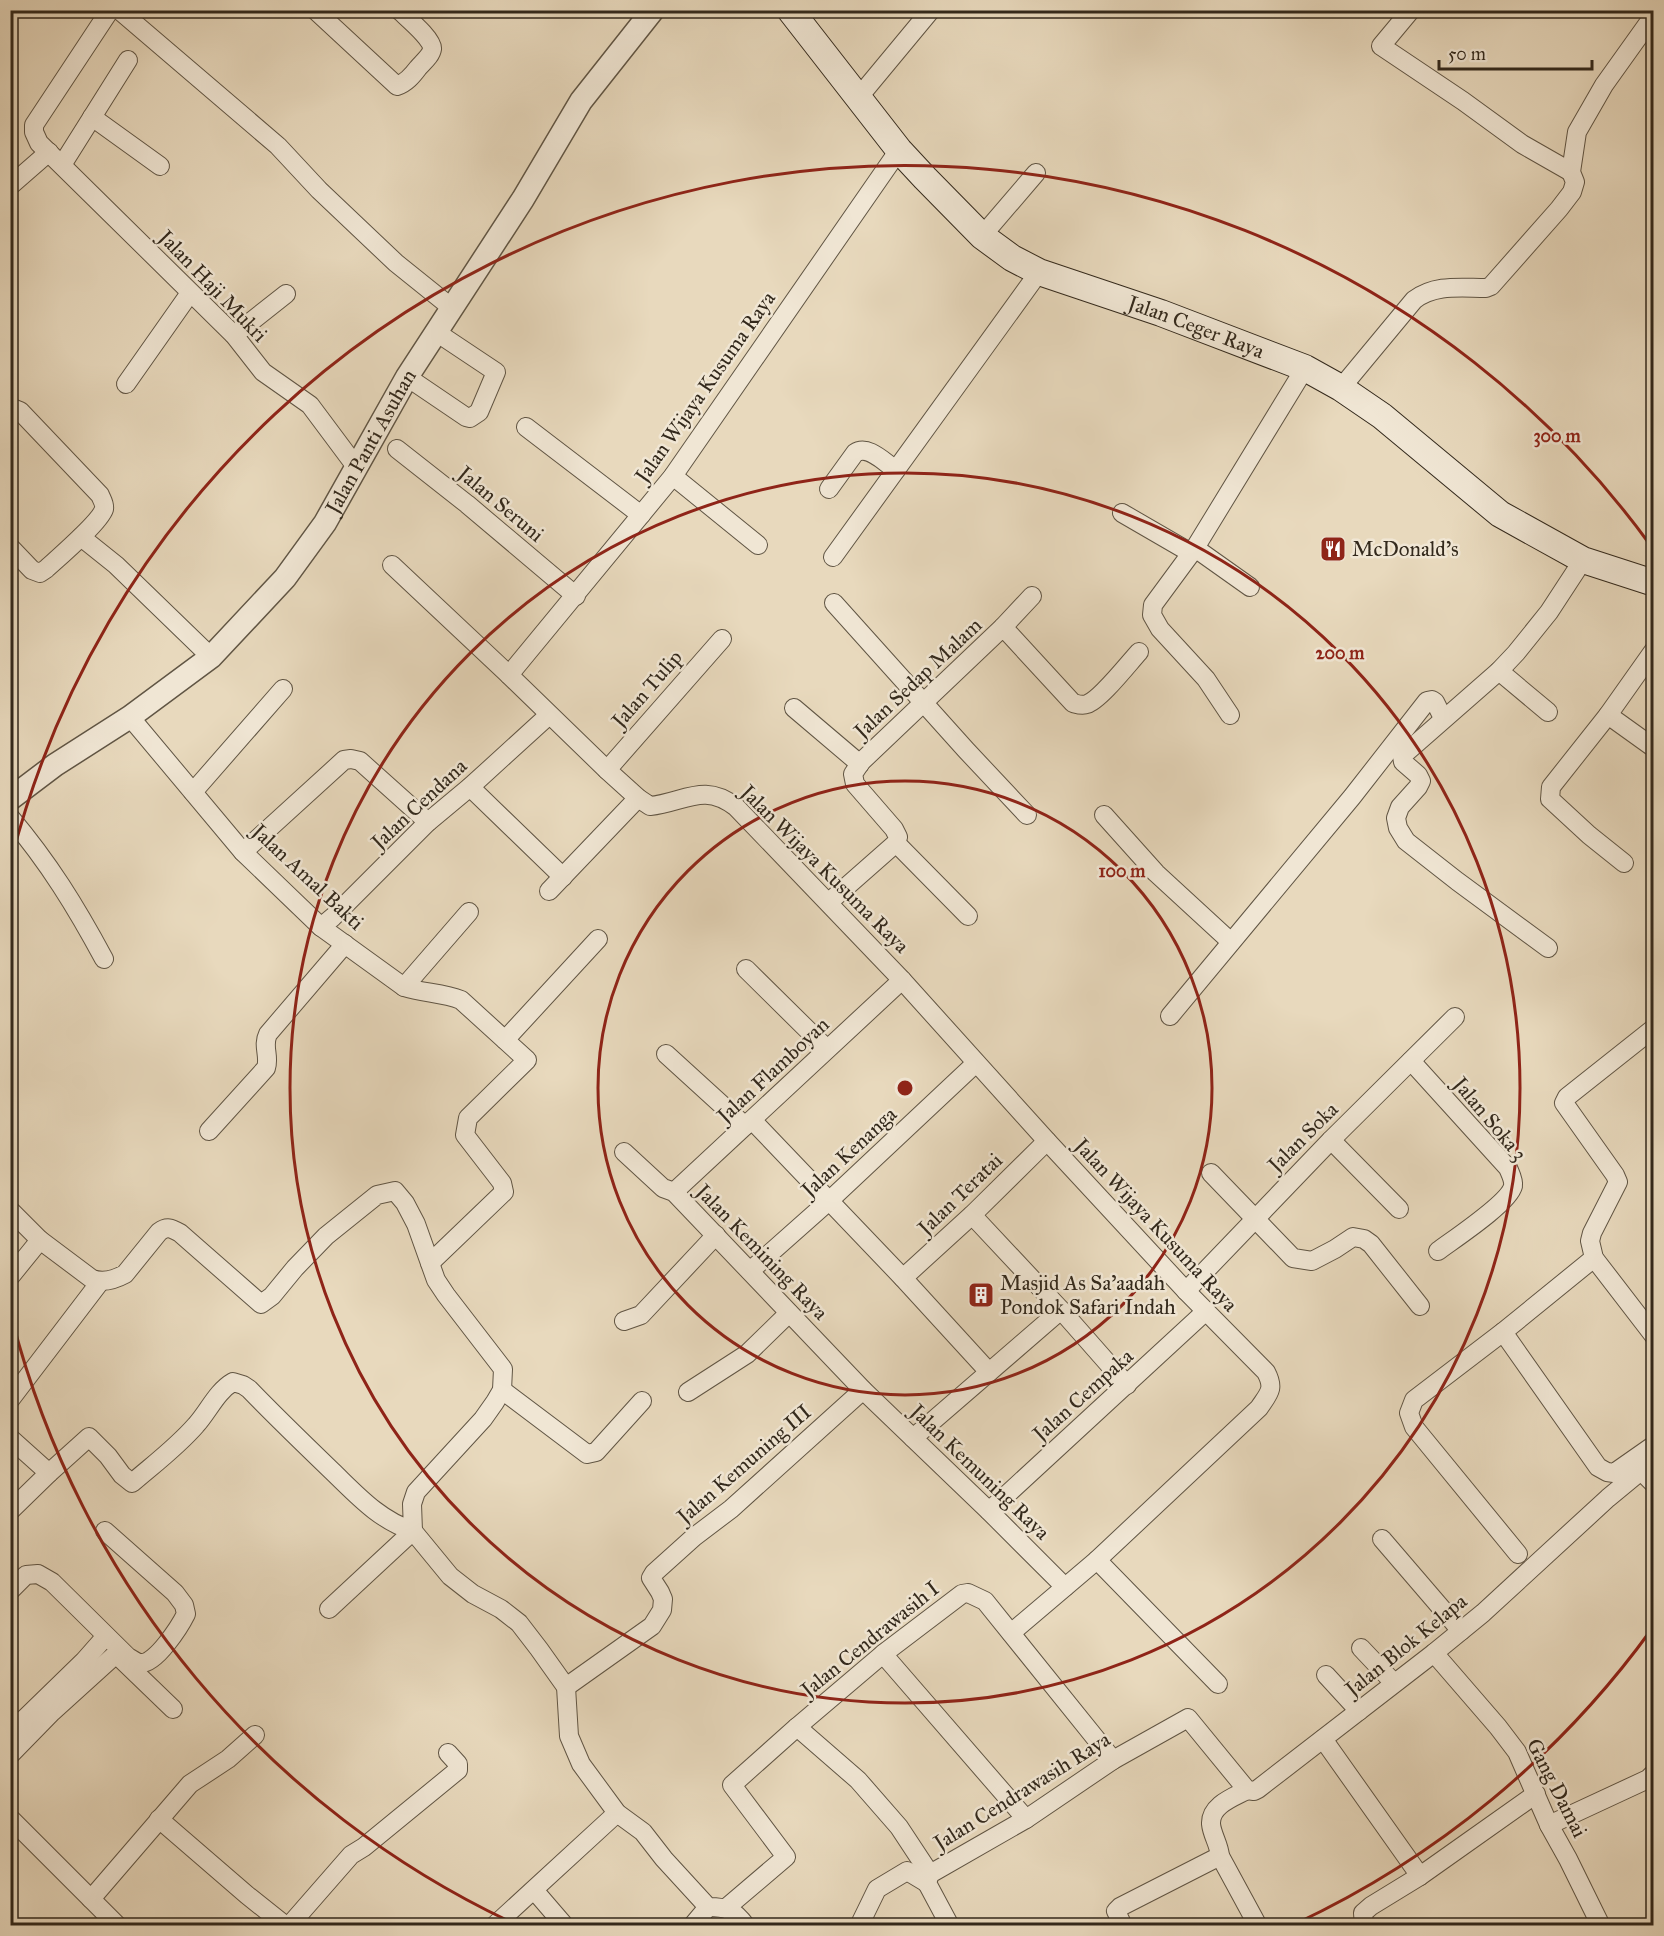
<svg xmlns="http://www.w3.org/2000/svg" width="1664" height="1936" font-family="'IM FELL Great Primer',serif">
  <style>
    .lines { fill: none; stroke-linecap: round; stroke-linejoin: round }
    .minor-casing { stroke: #605544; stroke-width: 20 }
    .tertiary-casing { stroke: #605544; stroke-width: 25 }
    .secondary-casing { stroke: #33291c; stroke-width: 28 }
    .minor { stroke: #f0e6d4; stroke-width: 18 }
    .tertiary { stroke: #f0e6d4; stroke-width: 22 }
    .secondary { stroke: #f0e6d4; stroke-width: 26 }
    .ring { fill: none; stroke: #8f2418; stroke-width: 3 }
    .labels { text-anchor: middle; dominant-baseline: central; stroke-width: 5; stroke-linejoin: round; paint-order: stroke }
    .street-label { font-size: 21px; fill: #33291c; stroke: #f0e6d4 }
    .poi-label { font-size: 21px; fill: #33291c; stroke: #f0e6d4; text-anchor: start }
    .centre { fill: #8f2418; stroke: #f0e6d4; stroke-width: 3 }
    .ring-label { font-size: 18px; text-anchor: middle; font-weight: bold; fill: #8f2418; stroke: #f0e6d4; stroke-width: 5; stroke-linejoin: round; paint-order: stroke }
  </style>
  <rect width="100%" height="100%" fill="#e8d9bd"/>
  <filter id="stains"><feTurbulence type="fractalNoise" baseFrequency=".00333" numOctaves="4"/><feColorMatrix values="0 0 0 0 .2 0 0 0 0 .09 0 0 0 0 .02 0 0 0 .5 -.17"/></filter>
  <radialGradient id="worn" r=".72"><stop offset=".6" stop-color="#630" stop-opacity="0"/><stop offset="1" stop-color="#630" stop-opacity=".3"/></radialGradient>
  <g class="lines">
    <g class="minor-casing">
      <g id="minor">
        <polyline points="110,10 34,125 34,132 39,143 234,335 263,372 310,405 357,468"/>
        <polyline points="119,10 278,146 319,190 396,263 452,308"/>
        <path d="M315 10 397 86C406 83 412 76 418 68 422 63 431 56 432 49 434 40 406 17 399 10"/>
        <polyline points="1411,10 1381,46 1463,101 1522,144 1571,172"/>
        <polyline points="858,98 931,10"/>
        <polyline points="92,117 160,166"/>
        <path d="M899 150 673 476 509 675 607 770 638 798 650 806C685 802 704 782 736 807L902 980 1047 1141 1186 1291 1266 1372C1275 1389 1269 1393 1259 1408L1097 1560 1011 1633"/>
        <polyline points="62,165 128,60"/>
        <polyline points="10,186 49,152"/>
        <polyline points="982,236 1036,173"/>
        <polyline points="234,335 286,294"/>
        <polyline points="407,377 466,417 470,418 479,412 496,372 436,332"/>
        <polyline points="126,384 190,293"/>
        <path d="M1341 388 1414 300C1435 284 1460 288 1486 288L1491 286 1559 209 1572 192 1575 182 1571 172 1577 132 1604 85 1654 15"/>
        <path d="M10 407 20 411 100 495C102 500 105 504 104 509 100 522 58 558 46 569L40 573 32 570 10 547"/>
        <polyline points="526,427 641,515"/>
        <polyline points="397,449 467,504 576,596"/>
        <polyline points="673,476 758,545"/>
        <path d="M829 489 855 453C868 444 885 463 896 470"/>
        <polyline points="1122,513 1191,553"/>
        <polyline points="81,537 116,565 211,657"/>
        <polyline points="1195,548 1250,587"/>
        <polyline points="833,557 1039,272"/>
        <polyline points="392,565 509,675"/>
        <polyline points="834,603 966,750 1027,815"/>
        <polyline points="1003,627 1032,596"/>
        <polyline points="1499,671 1548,712"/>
        <polyline points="794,708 860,764"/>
        <polyline points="1230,715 1206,679 1160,629 1152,615 1153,605 1195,548 1305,368"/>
        <polyline points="1608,715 1654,748"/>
        <path d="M130 717 243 852 321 927 404 987C423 993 443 993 461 1000L527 1060 468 1118 465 1135 502 1183 504 1192 430 1263"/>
        <polyline points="607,770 722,639"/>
        <polyline points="470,787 563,877"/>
        <polyline points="193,792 283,689"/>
        <polyline points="1104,815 1156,873 1231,942"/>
        <path d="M10 817C49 863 76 907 104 959"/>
        <polyline points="896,843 968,916"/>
        <polyline points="243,852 344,760 351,759 360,761 428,822"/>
        <polyline points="1624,863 1589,835 1550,799 1551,787 1608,715 1654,650"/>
        <polyline points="549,891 638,798"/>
        <path d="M829 902 896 843 898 837 894 829 855 784 853 774 861 762 1003 627 1073 703C1077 704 1082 706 1087 704 1100 700 1128 664 1139 652"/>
        <polyline points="321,927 333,917 428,822 470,787 549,715"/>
        <polyline points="1548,948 1457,881 1406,841 1398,828 1396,818 1400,807 1418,787 1421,781 1418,775 1403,762 1402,756 1499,671 1516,653 1549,612 1583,560"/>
        <polyline points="746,969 827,1049"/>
        <polyline points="404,987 469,912"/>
        <polyline points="1170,1016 1352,797 1427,701 1432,700 1435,702 1443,718"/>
        <polyline points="1654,1028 1567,1097 1564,1103 1615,1175 1618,1182 1592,1233 1590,1241 1594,1258 1654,1336"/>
        <polyline points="505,1040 598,939"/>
        <polyline points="666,1054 745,1126"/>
        <path d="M1411 1061 1508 1168C1510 1173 1514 1180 1513 1186 1509 1203 1454 1239 1438 1251"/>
        <polyline points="752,1120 903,1278 989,1372"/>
        <path d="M209 1131 266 1068C270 1056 262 1046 268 1034L345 944"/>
        <polyline points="1331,1140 1399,1209"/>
        <polyline points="624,1152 663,1188 674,1192 863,1390 989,1511 1065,1587"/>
        <polyline points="1211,1173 1293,1258 1312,1261 1335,1249 1353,1237 1364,1239 1371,1244 1420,1306"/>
        <polyline points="674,1192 902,980"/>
        <path d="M10 1210 40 1240 92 1279C103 1283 114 1280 125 1274L159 1232C167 1226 171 1228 180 1233L261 1304 272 1296 295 1268 326 1236 377 1195 395 1191 405 1203 416 1224 436 1280 446 1295 503 1369 502 1390 495 1402 483 1419 416 1492 412 1504 413 1531C379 1520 357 1495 332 1471 304 1444 276 1417 249 1389L243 1385 233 1382C217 1391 208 1412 196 1425 177 1447 154 1464 132 1483L122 1475 108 1456 89 1437 49 1473 10 1438"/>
        <polyline points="972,1215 1061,1310 1127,1385"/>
        <polyline points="750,1271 830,1200 976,1063"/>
        <polyline points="10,1277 40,1240"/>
        <polyline points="903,1278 972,1215 1047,1141"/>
        <polyline points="1186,1291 1331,1140 1455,1017"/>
        <polyline points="624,1321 641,1315 716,1235"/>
        <polyline points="1503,1332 1598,1467 1607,1472 1614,1473 1654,1445"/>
        <polyline points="502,1390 587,1454 596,1452 642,1401"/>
        <polyline points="688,1392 747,1354 789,1313"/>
        <polyline points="10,1400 100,1282"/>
        <polyline points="913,1438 1061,1310"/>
        <polyline points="1641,1471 1654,1484"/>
        <polyline points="10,1511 49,1473"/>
        <polyline points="989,1511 1206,1311"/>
        <polyline points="1382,1539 1461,1631"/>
        <polyline points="1518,1554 1414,1427 1409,1413 1414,1400 1503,1332 1594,1258"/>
        <polyline points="1097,1560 1218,1684"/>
        <path d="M10 1591 26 1575 38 1574 52 1582 128 1657C132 1659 137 1663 141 1663 156 1664 180 1626 186 1614L184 1605 175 1593 105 1531"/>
        <path d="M329 1609 413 1531 450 1576 473 1594 501 1609 519 1623 539 1649 566 1687 569 1736 581 1764 617 1813 643 1832 664 1859 708 1907C728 1907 734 1910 746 1926"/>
        <polyline points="1361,1648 1394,1683"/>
        <polyline points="1434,1653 1498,1727 1517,1752 1549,1825 1568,1859 1601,1926"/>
        <polyline points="883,1654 1026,1819"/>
        <polyline points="1326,1675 1359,1711"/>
        <polyline points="566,1687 652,1626 662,1610 663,1599 660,1592 651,1578 654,1573 694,1537 731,1509 863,1390"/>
        <polyline points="797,1727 858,1780 899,1827 930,1874"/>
        <polyline points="10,1733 84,1661 106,1636"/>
        <polyline points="1323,1739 1420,1876"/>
        <polyline points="10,1755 52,1712 116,1654 173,1709"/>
        <path d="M1247 1790C1234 1797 1210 1805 1211 1824 1212 1835 1219 1844 1220 1856L1258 1926"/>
        <polyline points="10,1818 118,1926"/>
        <polyline points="159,1819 247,1895 286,1926"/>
        <polyline points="1549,1825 1648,1779 1654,1773"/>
        <polyline points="534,1890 565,1926"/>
        <polyline points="91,1899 190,1784 228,1759 255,1735"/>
        <polyline points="726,1908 786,1857 732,1785 797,1727 883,1654 962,1594 968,1593 985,1601 1113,1760"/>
        <polyline points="289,1926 351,1855 364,1847 458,1770 458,1764 448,1753"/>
        <polyline points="494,1926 617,1813"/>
        <polyline points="692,1926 708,1907"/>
        <polyline points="859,1926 877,1889 907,1871 927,1883"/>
        <polyline points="950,1926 927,1883 930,1874 1026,1819 1113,1760 1188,1718 1247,1790 1254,1791 1258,1789 1434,1653 1483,1613 1608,1498 1654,1460"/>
        <polyline points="1123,1926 1116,1911 1120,1907 1220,1856"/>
        <polyline points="1364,1926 1363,1913 1371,1906 1420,1876 1536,1794"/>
      </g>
    </g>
    <g class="tertiary-casing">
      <g id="tertiary">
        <path id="s1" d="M10 799 55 765 130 717 211 657 285 578 325 523 407 377 523 199 581 101 653 10"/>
      </g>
    </g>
    <g class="secondary-casing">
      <g id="secondary">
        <path id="s2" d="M790 10 899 150 925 178 982 236 1012 258 1039 272 1161 313 1305 368 1341 388 1382 416 1500 514 1583 560 1654 583"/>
      </g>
    </g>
    <use href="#minor" class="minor"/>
    <use href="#tertiary" class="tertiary"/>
    <use href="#secondary" class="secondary"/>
  </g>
  <g class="ring">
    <circle cx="905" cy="1088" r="307"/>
    <circle cx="905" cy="1088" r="615"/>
    <path d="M1651 1630A922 922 0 0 1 1295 1924M515 1924A922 922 0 0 1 12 1319M12 857A922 922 0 0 1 1651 546"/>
  </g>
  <defs>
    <g id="restaurant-square" transform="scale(1.35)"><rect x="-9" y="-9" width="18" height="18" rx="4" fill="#8f2418" stroke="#f0e6d4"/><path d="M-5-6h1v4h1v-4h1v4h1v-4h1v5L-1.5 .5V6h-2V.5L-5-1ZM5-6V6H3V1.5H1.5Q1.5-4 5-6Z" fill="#fff"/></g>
    <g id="building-square" transform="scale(1.35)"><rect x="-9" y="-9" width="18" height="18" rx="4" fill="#8f2418" stroke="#f0e6d4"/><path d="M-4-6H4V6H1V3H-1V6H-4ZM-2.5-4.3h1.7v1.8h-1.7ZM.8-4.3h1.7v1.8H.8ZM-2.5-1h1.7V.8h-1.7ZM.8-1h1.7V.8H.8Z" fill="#fff"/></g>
  </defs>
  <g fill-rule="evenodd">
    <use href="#restaurant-square" x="1333" y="549"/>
    <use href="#building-square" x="981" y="1295"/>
  </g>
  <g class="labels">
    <g class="street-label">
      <text transform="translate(213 286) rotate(46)">Jalan Haji Mukri</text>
      <text stroke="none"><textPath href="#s2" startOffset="531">Jalan Ceger Raya</textPath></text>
      <text transform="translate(705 387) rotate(-55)">Jalan Wijaya Kusuma Raya</text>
      <text stroke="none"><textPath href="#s1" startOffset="516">Jalan Panti Asuhan</textPath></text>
      <text transform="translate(501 504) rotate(40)">Jalan Seruni</text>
      <text transform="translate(918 678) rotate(-43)">Jalan Sedap Malam</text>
      <text transform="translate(647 689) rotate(-49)">Jalan Tulip</text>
      <text transform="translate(419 804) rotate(-43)">Jalan Cendana</text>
      <text transform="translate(825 869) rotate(45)">Jalan Wijaya Kusuma Raya</text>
      <text transform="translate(308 877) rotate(43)">Jalan Amal Bakti</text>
      <text transform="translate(773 1070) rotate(-43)">Jalan Flamboyan</text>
      <text transform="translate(1490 1119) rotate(50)">Jalan Soka 3</text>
      <text transform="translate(1303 1137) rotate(-45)">Jalan Soka</text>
      <text transform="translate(849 1152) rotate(-43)">Jalan Kenanga</text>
      <text transform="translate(960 1194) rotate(-44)">Jalan Teratai</text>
      <text transform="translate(1156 1225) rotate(47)">Jalan Wijaya Kusuma Raya</text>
      <text transform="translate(762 1252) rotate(46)">Jalan Kemining Raya</text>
      <text transform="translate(1083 1395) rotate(-42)">Jalan Cempaka</text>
      <text transform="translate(744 1464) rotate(-41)">Jalan Kemuning III</text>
      <text transform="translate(980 1472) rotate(44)">Jalan Kemuning Raya</text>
      <text transform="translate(870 1639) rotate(-39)">Jalan Cendrawasih I</text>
      <text transform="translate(1406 1645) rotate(-39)">Jalan Blok Kelapa</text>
      <text transform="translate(1557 1788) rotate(63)">Gang Damai</text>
      <text transform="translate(1022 1791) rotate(-32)">Jalan Cendrawasih Raya</text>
    </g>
    <g class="poi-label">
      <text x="1352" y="549">McDonald's</text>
      <text x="1000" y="1283">Masjid As Sa'aadah<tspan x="1000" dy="24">Pondok Safari Indah</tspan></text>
    </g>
  </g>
  <circle cx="905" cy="1088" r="9" class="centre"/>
  <g class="ring-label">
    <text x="1557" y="442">300 m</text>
    <text x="1340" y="659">200 m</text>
    <text x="1122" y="877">100 m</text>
  </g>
  <rect width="1664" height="1936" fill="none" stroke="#e8d9bd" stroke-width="36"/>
  <rect x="12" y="12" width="1640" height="1912" fill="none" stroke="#33291c" stroke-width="3"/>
  <rect x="18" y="18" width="1628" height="1900" fill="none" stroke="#33291c" stroke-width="1.5"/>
  <path d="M1439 60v9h153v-9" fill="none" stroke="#33291c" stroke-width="3"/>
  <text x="1448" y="60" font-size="18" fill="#33291c" stroke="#f0e6d4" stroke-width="4.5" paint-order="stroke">50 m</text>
  <rect width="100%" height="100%" filter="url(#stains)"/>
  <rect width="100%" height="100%" fill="url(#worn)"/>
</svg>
